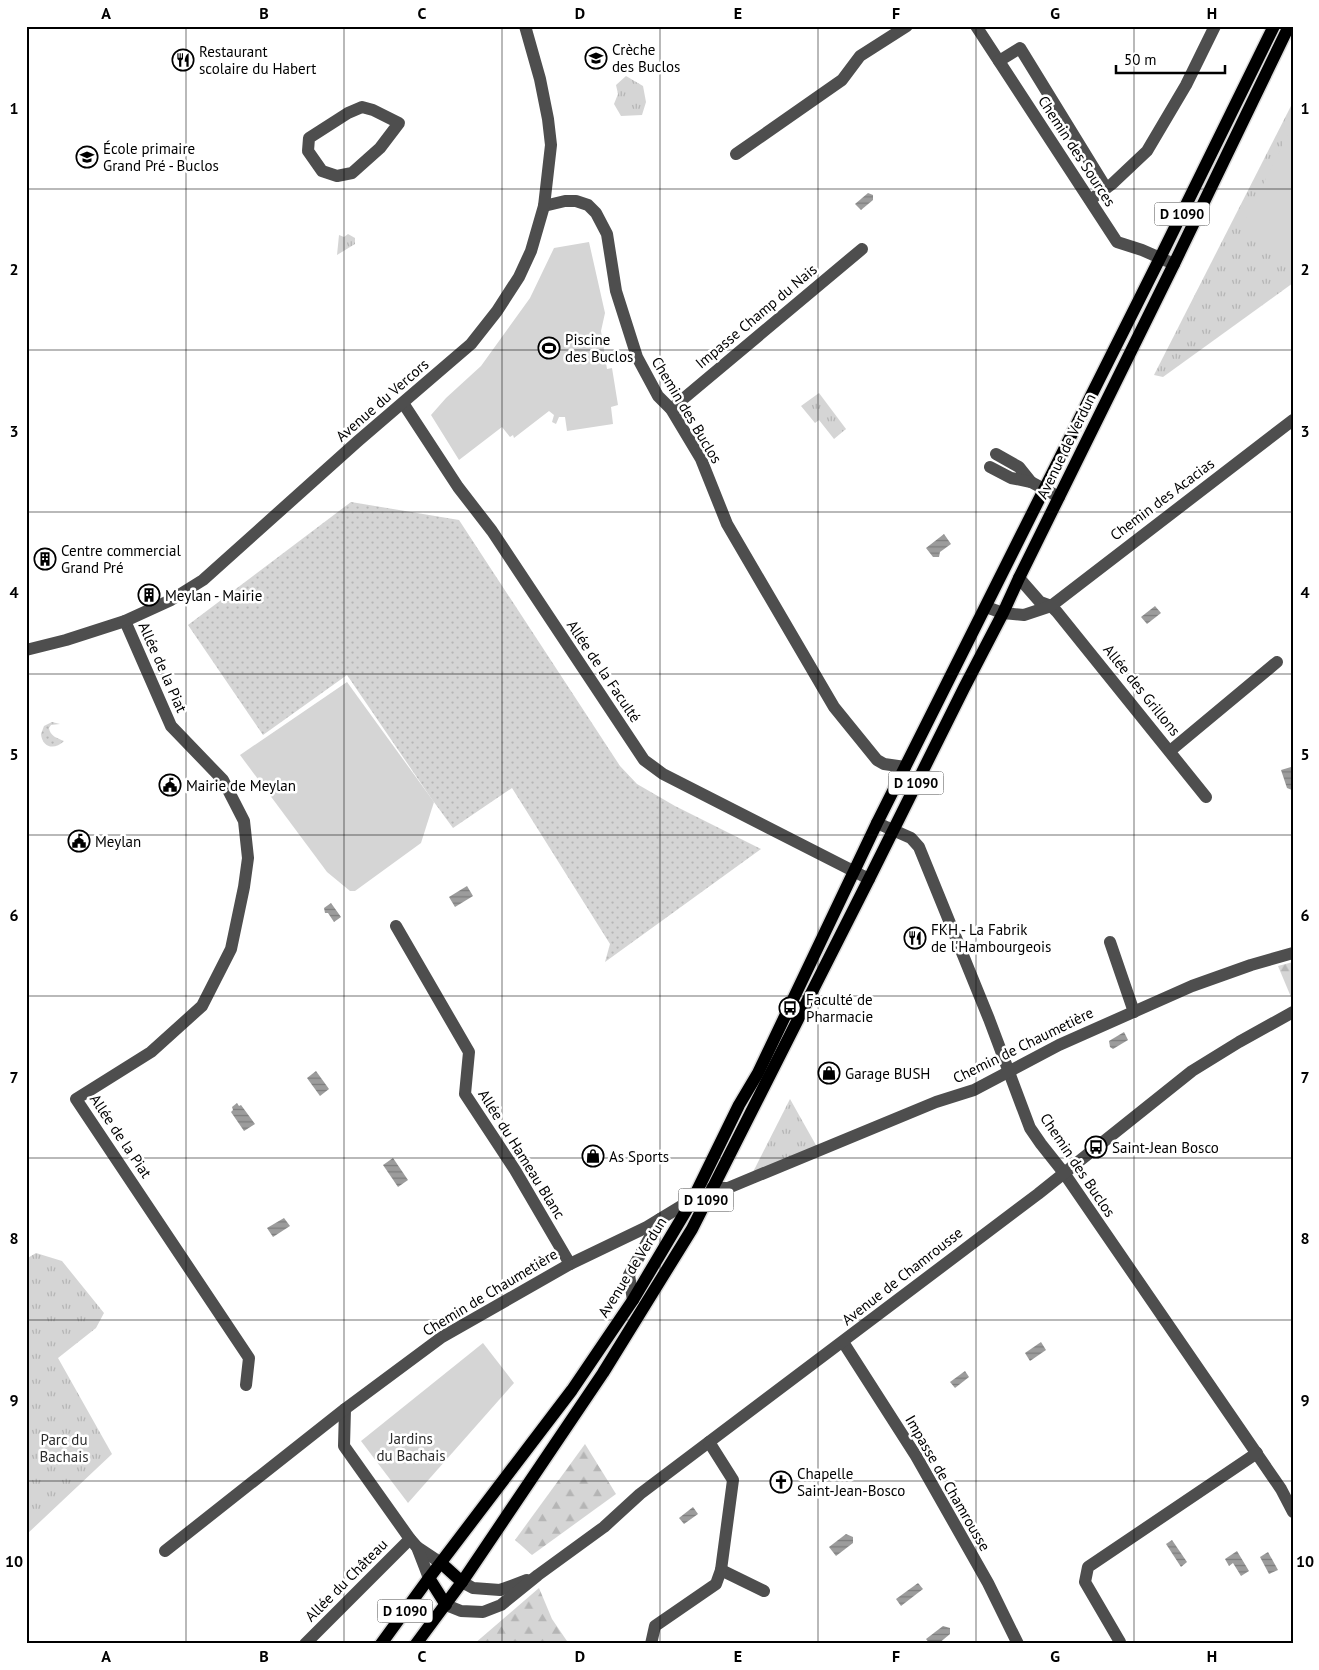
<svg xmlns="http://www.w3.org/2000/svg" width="1319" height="1670" font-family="'PT Sans',sans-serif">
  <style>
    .grass { fill: url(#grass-dots) }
    .forest { fill: url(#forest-firs) }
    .park { fill: url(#park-tufts) }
    .garden { fill: #d5d5d5 }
    .water { fill: url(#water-rules) }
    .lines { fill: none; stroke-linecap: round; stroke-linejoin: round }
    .major-casing { stroke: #dbdbdb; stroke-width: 15 }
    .minor { stroke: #4e4e4e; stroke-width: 12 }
    .major { stroke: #000; stroke-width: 12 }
    .grid { fill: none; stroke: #000; stroke-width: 1; stroke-opacity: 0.55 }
    .labels { text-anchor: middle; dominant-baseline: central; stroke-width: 5; stroke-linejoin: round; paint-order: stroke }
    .shield { fill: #fff; stroke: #4c4c4c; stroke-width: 1 }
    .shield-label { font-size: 14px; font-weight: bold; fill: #000 }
    .poi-label { font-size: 15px; fill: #000; stroke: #fff; text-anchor: start }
    .street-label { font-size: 15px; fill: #000; stroke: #fff }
    .park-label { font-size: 15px; fill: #2c2c2c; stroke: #fff }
    .neatline { fill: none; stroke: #000; stroke-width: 2 }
    .grid-label { font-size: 16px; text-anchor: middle; font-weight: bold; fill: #000 }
  </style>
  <defs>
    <pattern id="grass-dots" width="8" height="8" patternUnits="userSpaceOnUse" patternTransform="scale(1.25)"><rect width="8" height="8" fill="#d5d5d5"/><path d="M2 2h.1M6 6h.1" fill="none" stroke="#b5b5b5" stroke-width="1.8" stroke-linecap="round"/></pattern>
    <pattern id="forest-firs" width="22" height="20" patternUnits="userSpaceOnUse" patternTransform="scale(1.25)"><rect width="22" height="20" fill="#d5d5d5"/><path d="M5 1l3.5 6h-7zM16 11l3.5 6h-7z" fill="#b5b5b5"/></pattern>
    <pattern id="park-tufts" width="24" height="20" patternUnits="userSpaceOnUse" patternTransform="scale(1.25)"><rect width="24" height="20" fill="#d5d5d5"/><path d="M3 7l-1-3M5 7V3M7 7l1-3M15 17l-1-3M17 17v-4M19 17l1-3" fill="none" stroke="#b5b5b5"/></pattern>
    <pattern id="water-rules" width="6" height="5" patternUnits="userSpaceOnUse" patternTransform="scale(1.25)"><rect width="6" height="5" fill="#9c9c9c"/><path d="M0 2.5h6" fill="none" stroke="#7d7d7d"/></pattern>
  </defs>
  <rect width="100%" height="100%" fill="#fff"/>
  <g class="grass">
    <polygon points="351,502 459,520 620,766 637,784 675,806 761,849 605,962 610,944 512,788 453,828 431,798 347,675 263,735 188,625"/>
    <path d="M52 722 60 724 51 725 49 728C50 736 57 738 64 741 54 751 42 747 41 734L44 726Z"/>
  </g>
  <g class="forest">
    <polygon points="1293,962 1293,996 1291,997 1278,966"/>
    <polygon points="585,1444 616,1494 532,1555 515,1540"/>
    <polygon points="539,1588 552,1619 569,1644 474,1644"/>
  </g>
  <g class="park">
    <polygon points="626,76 643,86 646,102 642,115 621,116 614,104 618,94 616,85"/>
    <polygon points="1293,102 1293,283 1163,377 1154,375"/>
    <polygon points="348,234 355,238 355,244 337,255 339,235 344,237"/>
    <polygon points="819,393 846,429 834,439 819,420 815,423 801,406"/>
    <polygon points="790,1099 817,1147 752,1174"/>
    <polygon points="36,1253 62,1261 104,1313 96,1328 58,1358 112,1454 26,1535 26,1259"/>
  </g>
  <g class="garden">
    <polygon points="1290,130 1293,131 1293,255 1241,229"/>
    <polygon points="589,242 605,313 601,331 607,369 612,368 618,405 611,407 613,424 567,431 565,417 559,417 556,424 552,422 554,415 549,411 514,438 513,435 510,437 502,427 459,460 431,415 446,398 481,366 530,298 554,248"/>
    <polygon points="347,682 434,802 421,843 355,891 350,891 327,872 240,755"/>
    <polygon points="483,1343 514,1383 408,1503 361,1441"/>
  </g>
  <g class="water">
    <polygon points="868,193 873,195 873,200 861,210 855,204"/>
    <polygon points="944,534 951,544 940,552 939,557 933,557 926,548"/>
    <polygon points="1155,606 1161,613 1147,624 1141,617"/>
    <polygon points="1291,767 1293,773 1292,790 1287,788 1281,770"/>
    <polygon points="467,886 473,896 455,907 449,897"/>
    <polygon points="331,903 341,917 334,922 328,913 325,913 324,908"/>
    <polygon points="1124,1032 1128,1040 1113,1049 1110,1047 1109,1041"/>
    <polygon points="316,1071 329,1089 320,1096 307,1078"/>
    <polygon points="237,1103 239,1106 241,1105 255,1124 244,1131 231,1112 233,1110 232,1107"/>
    <polygon points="393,1158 408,1180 398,1187 383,1165"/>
    <polygon points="284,1218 290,1226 273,1237 267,1228"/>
    <polygon points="1041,1342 1046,1350 1030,1361 1025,1353"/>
    <polygon points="965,1371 969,1377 955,1388 950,1382"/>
    <polygon points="693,1507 698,1514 684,1524 679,1518"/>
    <polygon points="846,1534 853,1537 853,1543 836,1556 829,1547"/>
    <polygon points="1172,1540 1187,1562 1181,1567 1166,1544"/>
    <polygon points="1237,1551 1249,1571 1241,1576 1233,1563 1229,1566 1225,1559"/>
    <polygon points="1268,1552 1278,1570 1269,1574 1260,1557"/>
    <polygon points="918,1583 923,1589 901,1606 896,1599"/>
    <polygon points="943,1626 950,1628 950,1634 938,1644 930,1644 926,1639"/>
  </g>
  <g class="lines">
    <g class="major-casing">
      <g id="major">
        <polyline points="441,1563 462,1582"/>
        <polyline points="429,1578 446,1605"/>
        <polyline points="381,1644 429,1578 572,1390 633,1300 693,1199 739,1105 758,1073 877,823 1160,258 1274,26"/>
        <polyline points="416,1644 462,1582 603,1373 692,1229 869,879 964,688 1003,613 1019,578 1174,264 1289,26"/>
      </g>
    </g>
    <g class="minor">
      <polyline points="976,26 1117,242 1142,250 1174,264"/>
      <polyline points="999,61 1020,48 1106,188"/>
      <polygon points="362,107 373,110 399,123 380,148 352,173 337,176 322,171 308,151 309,138 348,113"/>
      <polyline points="736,154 842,80 860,56 907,26"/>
      <polyline points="1090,200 1112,184 1147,151 1186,85 1215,26"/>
      <polyline points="544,206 565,201 576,201 588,205 596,213 607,234 616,291 637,357 658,396 671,409 701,459 727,524 834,707 877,760 884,764 905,767"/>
      <polyline points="403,403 458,487 492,531 644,760 663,774 869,879"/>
      <polyline points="671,409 862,249"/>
      <polyline points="996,454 1019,467 1031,482"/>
      <polyline points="990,467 1011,478 1031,482 1059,497"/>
      <polyline points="1019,578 1040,602 1051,606 1057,612 1206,797"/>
      <polyline points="986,607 1003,613 1024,615 1051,606 1293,420"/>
      <polyline points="125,621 171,726 223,780 244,821 248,858 244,887 231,949 202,1006 151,1052 76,1099 249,1358 246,1385"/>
      <polyline points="26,650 66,640 125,621 171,600 203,580 358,441 471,344 497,311 519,277 531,251 544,206 551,145 548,119 540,79 525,26"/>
      <polyline points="1170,751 1277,662"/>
      <polyline points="877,823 911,838 919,847 989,1019 1030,1128 1041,1144 1064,1173 1281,1489 1293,1512"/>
      <polyline points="396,926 469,1052 465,1094 515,1170 570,1264"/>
      <polyline points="1110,942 1134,1012"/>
      <polyline points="712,1188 728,1188 936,1102 974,1090 1059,1045 1192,986 1251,965 1293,953"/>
      <polyline points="633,1300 629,1275 660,1219"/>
      <polyline points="843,1342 916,1456 988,1583 1018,1644"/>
      <polyline points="345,1409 344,1446 410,1539 417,1547 441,1563"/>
      <polyline points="417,1547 429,1578"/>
      <polyline points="165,1551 345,1409 442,1337 570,1264 647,1227 693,1199"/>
      <polyline points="721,1570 764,1591"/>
      <polyline points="462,1582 473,1588 500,1590 527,1580"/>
      <polyline points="446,1605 461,1611 483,1612 501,1605 538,1575 604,1527 640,1494 1038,1194 1192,1071 1239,1042 1293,1012"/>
      <polyline points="1120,1642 1085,1582 1088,1567 1257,1453"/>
      <polyline points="305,1644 410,1539"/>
      <polyline points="651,1644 655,1626 716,1584 721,1570 733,1480 709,1442"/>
    </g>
    <use href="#major" class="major"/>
  </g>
  <path class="grid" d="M186 26V1644M344 26V1644M502 26V1644M660 26V1644M818 26V1644M976 26V1644M1134 26V1644M26 189H1293M26 350H1293M26 512H1293M26 674H1293M26 835H1293M26 996H1293M26 1158H1293M26 1320H1293M26 1481H1293"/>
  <defs>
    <g id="school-ring" transform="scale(1.125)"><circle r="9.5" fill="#fff" stroke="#000" stroke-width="1.5"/><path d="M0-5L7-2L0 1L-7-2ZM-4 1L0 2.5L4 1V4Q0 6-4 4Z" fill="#000"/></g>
    <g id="restaurant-ring" transform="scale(1.125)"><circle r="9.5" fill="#fff" stroke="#000" stroke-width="1.5"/><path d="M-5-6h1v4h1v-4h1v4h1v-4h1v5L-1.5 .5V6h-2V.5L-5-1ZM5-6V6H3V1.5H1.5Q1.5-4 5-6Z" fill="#000"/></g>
    <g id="stadium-ring" transform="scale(1.125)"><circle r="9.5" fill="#fff" stroke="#000" stroke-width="1.5"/><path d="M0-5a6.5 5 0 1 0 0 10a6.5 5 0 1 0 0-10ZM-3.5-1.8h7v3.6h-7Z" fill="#000"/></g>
    <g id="building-ring" transform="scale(1.125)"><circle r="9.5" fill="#fff" stroke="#000" stroke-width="1.5"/><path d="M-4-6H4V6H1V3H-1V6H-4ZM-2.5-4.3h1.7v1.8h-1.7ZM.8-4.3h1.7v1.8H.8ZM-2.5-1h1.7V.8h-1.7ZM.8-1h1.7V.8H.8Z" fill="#000"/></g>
    <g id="civic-ring" transform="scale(1.125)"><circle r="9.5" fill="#fff" stroke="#000" stroke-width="1.5"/><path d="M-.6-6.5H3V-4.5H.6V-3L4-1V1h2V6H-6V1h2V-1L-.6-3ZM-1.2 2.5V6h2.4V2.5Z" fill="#000"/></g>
    <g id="bus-ring" transform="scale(1.125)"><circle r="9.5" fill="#fff" stroke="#000" stroke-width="1.5"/><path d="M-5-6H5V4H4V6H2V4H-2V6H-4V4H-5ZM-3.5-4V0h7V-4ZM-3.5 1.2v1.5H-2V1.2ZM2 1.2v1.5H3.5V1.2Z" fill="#000"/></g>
    <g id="shop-ring" transform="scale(1.125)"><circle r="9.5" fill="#fff" stroke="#000" stroke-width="1.5"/><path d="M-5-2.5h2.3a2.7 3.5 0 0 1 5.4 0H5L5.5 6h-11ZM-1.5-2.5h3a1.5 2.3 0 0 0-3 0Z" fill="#000"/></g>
    <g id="church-ring" transform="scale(1.125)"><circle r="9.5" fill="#fff" stroke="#000" stroke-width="1.5"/><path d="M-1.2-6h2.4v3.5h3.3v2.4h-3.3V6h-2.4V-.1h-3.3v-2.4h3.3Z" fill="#000"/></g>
  </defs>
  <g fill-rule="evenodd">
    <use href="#school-ring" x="596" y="58"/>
    <use href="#restaurant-ring" x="183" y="60"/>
    <use href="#school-ring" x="87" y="157"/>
    <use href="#stadium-ring" x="549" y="348"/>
    <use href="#building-ring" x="45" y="559"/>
    <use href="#building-ring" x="149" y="595"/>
    <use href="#civic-ring" x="170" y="785"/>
    <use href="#civic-ring" x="79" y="841"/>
    <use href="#restaurant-ring" x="915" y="938"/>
    <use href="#bus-ring" x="790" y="1008"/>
    <use href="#shop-ring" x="829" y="1073"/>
    <use href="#bus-ring" x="1096" y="1147"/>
    <use href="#shop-ring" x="593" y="1156"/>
    <use href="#church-ring" x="781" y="1482"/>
  </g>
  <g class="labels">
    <g class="shield">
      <rect x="1154.5" y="202.5" width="55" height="23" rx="4"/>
      <rect x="888.5" y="771.5" width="55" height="23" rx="4"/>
      <rect x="678.5" y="1188.5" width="55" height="23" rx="4"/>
      <rect x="377.5" y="1599.5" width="55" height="23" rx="4"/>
    </g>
    <g class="shield-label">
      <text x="1182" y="214">D 1090</text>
      <text x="916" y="783">D 1090</text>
      <text x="706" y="1200">D 1090</text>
      <text x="405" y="1611">D 1090</text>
    </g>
    <g class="poi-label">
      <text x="612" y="49">Crèche<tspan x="612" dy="17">des Buclos</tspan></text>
      <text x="199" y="51">Restaurant<tspan x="199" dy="17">scolaire du Habert</tspan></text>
      <text x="103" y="148">École primaire<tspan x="103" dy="17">Grand Pré - Buclos</tspan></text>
      <text x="565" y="339">Piscine<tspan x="565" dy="17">des Buclos</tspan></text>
      <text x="61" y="550">Centre commercial<tspan x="61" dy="17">Grand Pré</tspan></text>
      <text x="165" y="595">Meylan - Mairie</text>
      <text x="186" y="785">Mairie de Meylan</text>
      <text x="95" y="841">Meylan</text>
      <text x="931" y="929">FKH - La Fabrik<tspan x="931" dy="17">de l'Hambourgeois</tspan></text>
      <text x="806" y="999">Faculté de<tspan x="806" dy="17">Pharmacie</tspan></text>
      <text x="845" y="1073">Garage BUSH</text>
      <text x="1112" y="1147">Saint-Jean Bosco</text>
      <text x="609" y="1156">As Sports</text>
      <text x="797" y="1473">Chapelle<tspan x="797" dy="17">Saint-Jean-Bosco</tspan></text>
    </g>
    <g class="street-label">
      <text transform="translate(1077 151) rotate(57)">Chemin des Sources</text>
      <text transform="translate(756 316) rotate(-40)">Impasse Champ du Nais</text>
      <text transform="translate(382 400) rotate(-41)">Avenue du Vercors</text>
      <text transform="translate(687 410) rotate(59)">Chemin des Buclos</text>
      <text transform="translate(1066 446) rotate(-64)">Avenue de Verdun</text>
      <text transform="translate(1162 499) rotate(-37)">Chemin des Acacias</text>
      <text transform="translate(163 667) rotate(66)">Allée de la Piat</text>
      <text transform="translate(604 671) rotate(56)">Allée de la Faculté</text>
      <text transform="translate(1142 690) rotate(51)">Allée des Grillons</text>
      <text transform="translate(1023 1045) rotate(-26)">Chemin de Chaumetière</text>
      <text transform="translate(121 1136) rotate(56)">Allée de la Piat</text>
      <text transform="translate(522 1154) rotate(58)">Allée du Hameau Blanc</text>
      <text transform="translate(1078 1165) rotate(56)">Chemin des Buclos</text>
      <text transform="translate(632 1267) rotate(-58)">Avenue de Verdun</text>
      <text transform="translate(902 1276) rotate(-38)">Avenue de Chamrousse</text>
      <text transform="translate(490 1292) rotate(-31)">Chemin de Chaumetière</text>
      <text transform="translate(948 1483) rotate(60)">Impasse de Chamrousse</text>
      <text transform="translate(346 1580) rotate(-45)">Allée du Château</text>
    </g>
    <g class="park-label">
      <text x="411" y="1438">Jardins<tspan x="411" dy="17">du Bachais</tspan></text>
      <text x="64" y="1439">Parc du<tspan x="64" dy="17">Bachais</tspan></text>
    </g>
  </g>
  <rect width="1319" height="1670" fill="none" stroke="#ffffff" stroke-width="55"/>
  <path d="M1116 65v8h109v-8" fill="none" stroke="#000000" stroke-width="2.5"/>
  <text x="1124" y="65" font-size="15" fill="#000000" stroke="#ffffff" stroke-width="4" paint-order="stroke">50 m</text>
  <rect x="28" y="28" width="1264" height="1614" class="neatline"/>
  <g class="grid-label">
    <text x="106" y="19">A</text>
    <text x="264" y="19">B</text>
    <text x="422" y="19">C</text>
    <text x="580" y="19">D</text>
    <text x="738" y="19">E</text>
    <text x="896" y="19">F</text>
    <text x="1055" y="19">G</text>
    <text x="1212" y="19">H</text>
    <text x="14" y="114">1</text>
    <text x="1305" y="114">1</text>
    <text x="14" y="275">2</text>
    <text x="1305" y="275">2</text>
    <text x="14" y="437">3</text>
    <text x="1305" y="437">3</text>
    <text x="14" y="598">4</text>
    <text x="1305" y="598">4</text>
    <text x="14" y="760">5</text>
    <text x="1305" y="760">5</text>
    <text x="14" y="921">6</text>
    <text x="1305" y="921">6</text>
    <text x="14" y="1083">7</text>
    <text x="1305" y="1083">7</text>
    <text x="14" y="1244">8</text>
    <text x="1305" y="1244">8</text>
    <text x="14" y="1406">9</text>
    <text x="1305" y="1406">9</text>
    <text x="14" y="1567">10</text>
    <text x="1305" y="1567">10</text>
    <text x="106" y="1662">A</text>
    <text x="264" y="1662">B</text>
    <text x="422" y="1662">C</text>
    <text x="580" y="1662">D</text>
    <text x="738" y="1662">E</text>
    <text x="896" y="1662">F</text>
    <text x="1055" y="1662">G</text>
    <text x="1212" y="1662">H</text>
  </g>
</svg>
